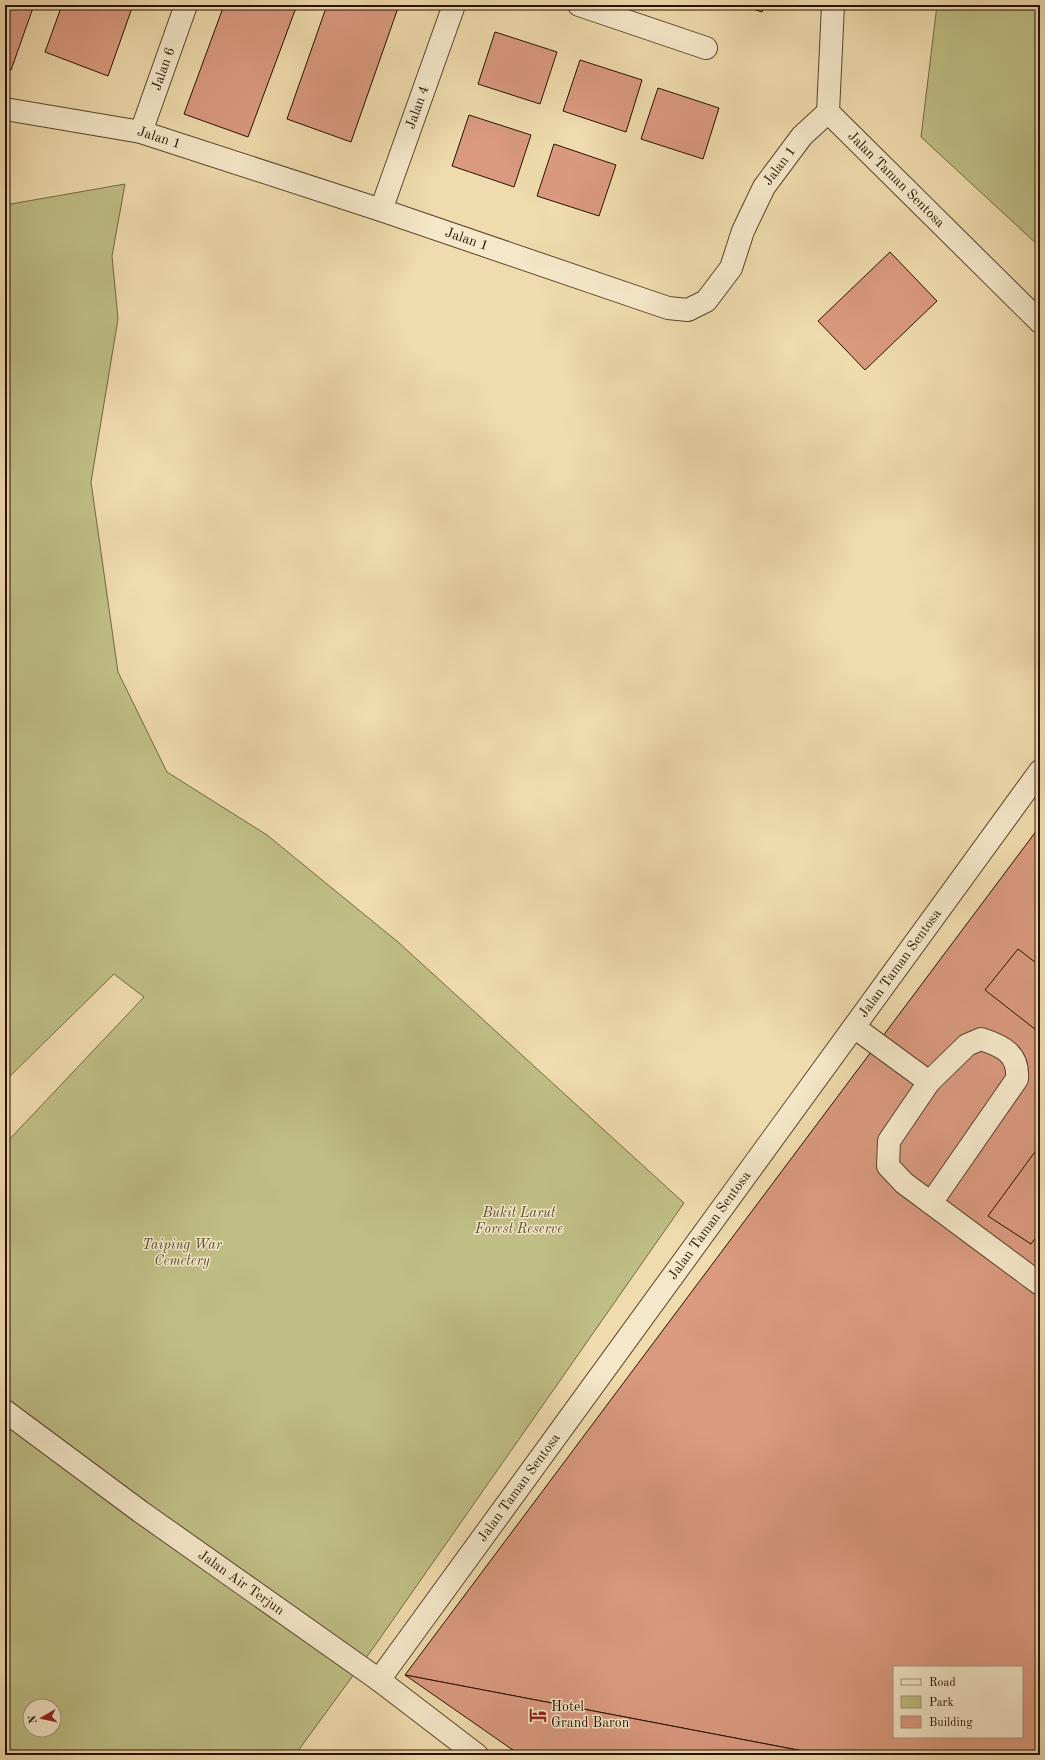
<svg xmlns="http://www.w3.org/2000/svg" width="1045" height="1760" font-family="'Old Standard TT',serif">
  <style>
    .green { fill: #bfbe85; stroke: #746842; fill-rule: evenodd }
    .building { fill: #da9a7f; stroke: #281100; fill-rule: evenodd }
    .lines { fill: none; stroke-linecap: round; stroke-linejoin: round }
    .minor-casing { stroke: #5a442b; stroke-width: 24 }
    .minor { stroke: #f5e8ca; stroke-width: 22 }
    .labels { text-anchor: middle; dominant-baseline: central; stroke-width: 3; stroke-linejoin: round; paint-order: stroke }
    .street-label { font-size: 14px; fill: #281100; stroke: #f5e8ca }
    .park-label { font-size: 14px; font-style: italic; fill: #5d4e2f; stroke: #f5e8ca }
    .poi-label { font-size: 14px; fill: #281100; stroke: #f5e8ca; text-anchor: start }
  </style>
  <rect width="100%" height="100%" fill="#efdbad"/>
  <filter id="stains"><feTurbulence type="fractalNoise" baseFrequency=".005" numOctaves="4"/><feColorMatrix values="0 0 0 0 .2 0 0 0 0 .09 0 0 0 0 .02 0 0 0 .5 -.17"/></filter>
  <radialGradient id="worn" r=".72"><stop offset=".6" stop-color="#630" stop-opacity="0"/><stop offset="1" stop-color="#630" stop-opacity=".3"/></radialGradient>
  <g class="green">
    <polygon points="937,5 1040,5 1040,247 921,137"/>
    <path d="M125 184 112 256 118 319 91 482 118 672 167 772 267 835 398 942 684 1203 376 1644 295 1755H5V1144L144 997 114 974 5 1081V205ZM30 1706H54V1730H30Z"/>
  </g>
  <g class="building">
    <polygon points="5,5 34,5 11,70 5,68"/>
    <polygon points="62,5 133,5 108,76 45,52"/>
    <polygon points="224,5 297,5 248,137 184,114"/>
    <polygon points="327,5 399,5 351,142 287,119"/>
    <polygon points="740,5 765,5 762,12"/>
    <polygon points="495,32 557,52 540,104 478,84"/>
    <polygon points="580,60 642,80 626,132 563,111"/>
    <polygon points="658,88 719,108 703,159 641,139"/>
    <polygon points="469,115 531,135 514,187 452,166"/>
    <polygon points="554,144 616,165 599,216 537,196"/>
    <polygon points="890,252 937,301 865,370 818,321"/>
    <path d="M1040 826V1755H824L405 1675ZM894 1667H1022V1737H894Z"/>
    <polygon points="1018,949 1040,966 1040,1033 985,990"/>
    <polygon points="1040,1145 1040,1232 1031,1244 988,1216"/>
    <polygon points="405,1675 824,1755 520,1755"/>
  </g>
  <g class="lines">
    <g class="minor-casing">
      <g id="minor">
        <polyline points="579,5 706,48"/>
        <path id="s1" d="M833 5 828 112 1040 322"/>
        <path id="s2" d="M5 109 141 132 381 210 668 308 688 310 706 301 731 268 743 231 764 187 802 136 828 112"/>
        <path id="s3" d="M141 132 186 5"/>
        <path id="s4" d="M381 210 454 5"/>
        <polyline points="854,1027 929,1082 889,1141 888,1166 904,1183 1040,1284"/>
        <path d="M929 1082 967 1045 981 1039C1003 1046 1019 1054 1017 1079L931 1203"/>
        <path id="s5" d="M5 1411 141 1512 379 1680 477 1755"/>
        <path id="s6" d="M379 1680 1040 771"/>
      </g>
    </g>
    <use href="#minor" class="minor"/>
  </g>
  <defs>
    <g id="hotel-bare" transform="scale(1.38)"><path d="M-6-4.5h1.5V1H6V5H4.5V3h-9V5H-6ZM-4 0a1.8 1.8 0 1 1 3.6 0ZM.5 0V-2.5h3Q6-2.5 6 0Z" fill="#8f2418" stroke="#f5e8ca" stroke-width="2.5" paint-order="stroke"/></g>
  </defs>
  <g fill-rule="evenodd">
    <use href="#hotel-bare" x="538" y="1715"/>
  </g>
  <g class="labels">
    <g class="street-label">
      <text stroke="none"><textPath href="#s3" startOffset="67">Jalan 6</textPath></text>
      <text stroke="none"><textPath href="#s4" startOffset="109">Jalan 4</textPath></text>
      <text stroke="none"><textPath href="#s2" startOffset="157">Jalan 1</textPath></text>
      <text stroke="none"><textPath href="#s2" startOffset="889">Jalan 1</textPath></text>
      <text stroke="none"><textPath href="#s1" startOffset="203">Jalan Taman Sentosa</textPath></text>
      <text stroke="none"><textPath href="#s2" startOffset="481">Jalan 1</textPath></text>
      <text stroke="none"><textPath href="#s6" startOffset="886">Jalan Taman Sentosa</textPath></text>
      <text stroke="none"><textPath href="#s6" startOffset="562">Jalan Taman Sentosa</textPath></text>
      <text stroke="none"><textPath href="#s6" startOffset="238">Jalan Taman Sentosa</textPath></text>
      <text stroke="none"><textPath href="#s5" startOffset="292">Jalan Air Terjun</textPath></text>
    </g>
    <g class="park-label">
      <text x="519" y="1213">Bukit Larut<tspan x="519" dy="16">Forest Reserve</tspan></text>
      <text x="182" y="1245">Taiping War<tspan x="182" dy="16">Cemetery</tspan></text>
    </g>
    <g class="poi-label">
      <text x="551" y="1707">Hotel<tspan x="551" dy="16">Grand Baron</tspan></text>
    </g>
  </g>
  <rect width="1045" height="1760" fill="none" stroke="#efdbad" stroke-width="20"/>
  <rect x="6" y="6" width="1033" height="1748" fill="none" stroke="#281100" stroke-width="2"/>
  <rect x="10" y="10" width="1025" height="1740" fill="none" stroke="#281100"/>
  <rect x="893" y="1666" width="130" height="72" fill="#f5e8ca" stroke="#a39279"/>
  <rect x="901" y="1679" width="20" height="6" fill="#f5e8ca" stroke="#a39279"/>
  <text x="929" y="1686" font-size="12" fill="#281100">Road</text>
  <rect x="901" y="1696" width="20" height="12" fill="#bfbe85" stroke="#a39279"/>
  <text x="929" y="1706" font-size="12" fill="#281100">Park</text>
  <rect x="901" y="1716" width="20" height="12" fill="#da9a7f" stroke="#a39279"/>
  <text x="929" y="1726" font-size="12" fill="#281100">Building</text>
  <g transform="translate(42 1718) rotate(261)"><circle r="19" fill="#f5e8ca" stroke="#a39279"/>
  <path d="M0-3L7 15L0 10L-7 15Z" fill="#8f2418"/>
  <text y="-6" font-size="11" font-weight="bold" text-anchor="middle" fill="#281100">N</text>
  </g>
  <rect width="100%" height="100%" filter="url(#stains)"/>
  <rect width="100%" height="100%" fill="url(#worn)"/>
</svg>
